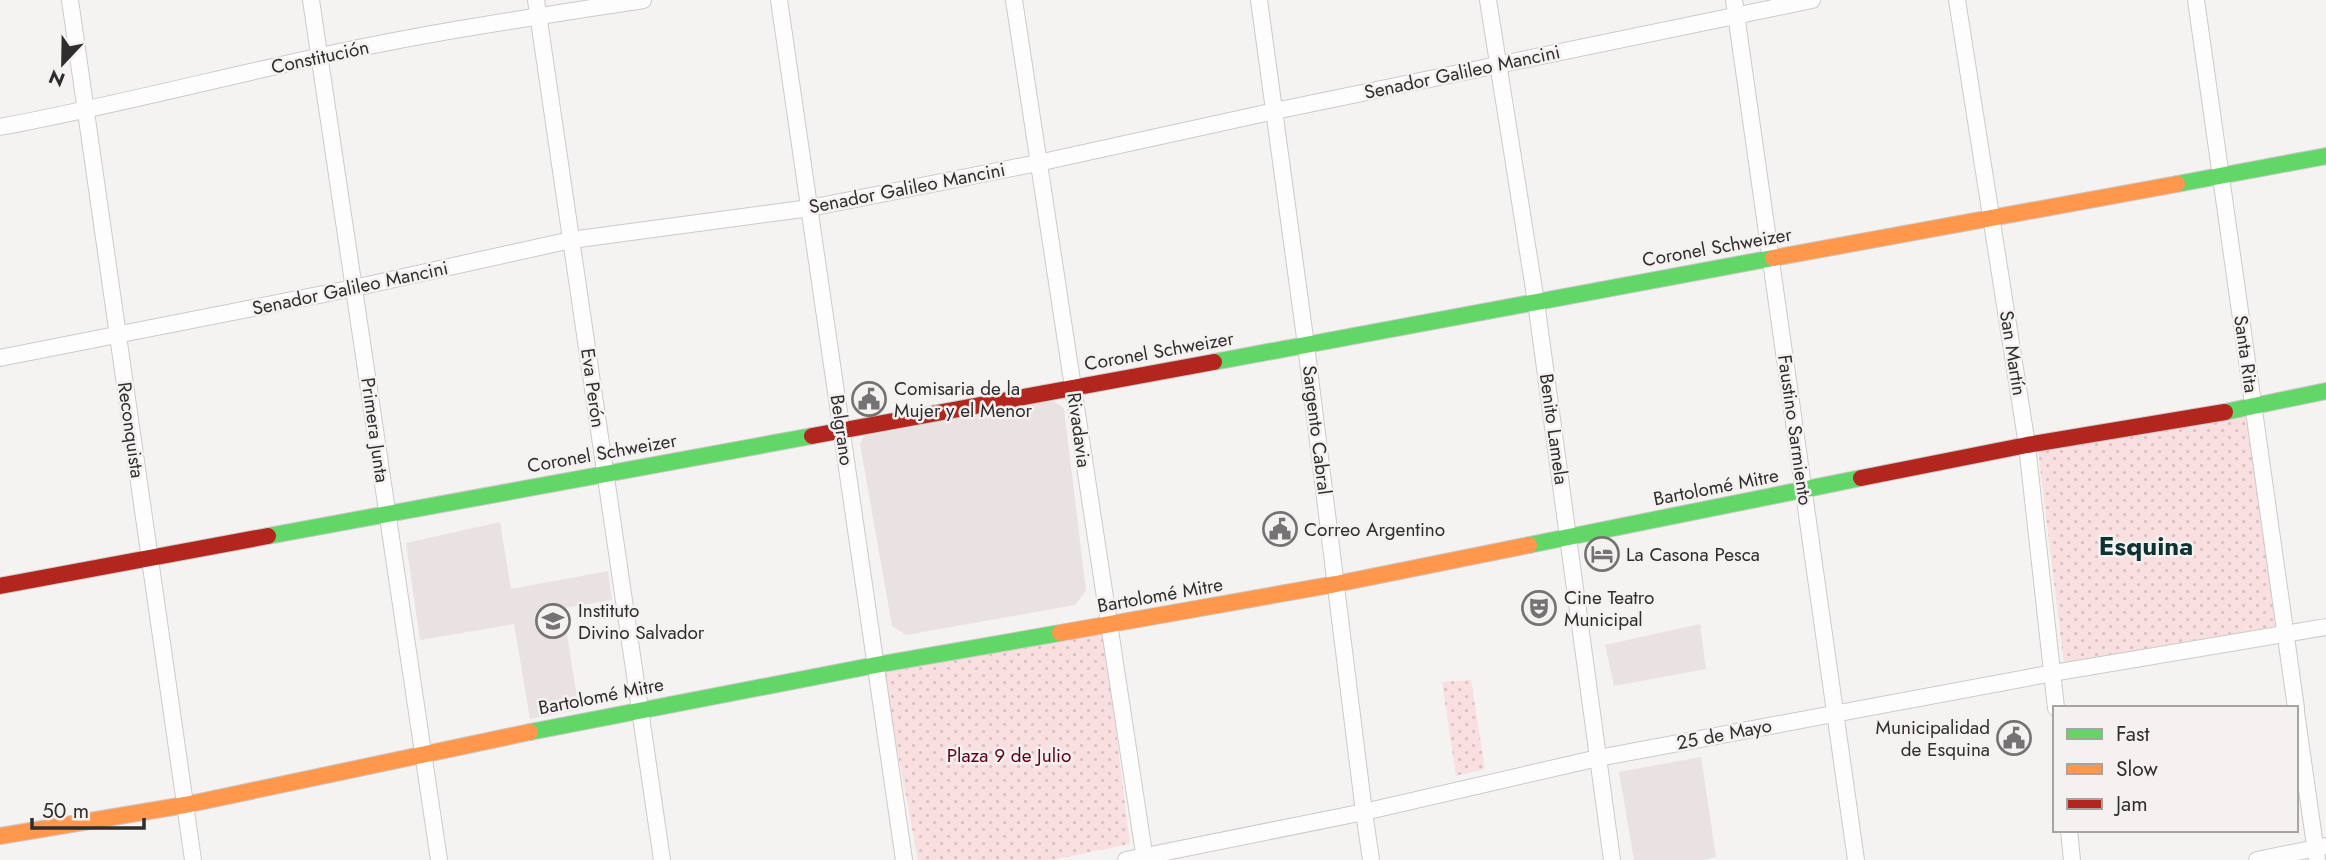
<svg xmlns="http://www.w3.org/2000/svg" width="2326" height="860" font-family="Jost,sans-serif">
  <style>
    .built { fill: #eae1e2 }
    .park { fill: url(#park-dots) }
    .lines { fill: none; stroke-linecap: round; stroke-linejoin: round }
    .street-casing { stroke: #cccaca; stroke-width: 18 }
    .fast-casing { stroke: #cccaca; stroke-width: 18 }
    .slow-casing { stroke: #cccaca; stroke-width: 18 }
    .jam-casing { stroke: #cccaca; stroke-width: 18 }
    .street { stroke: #fefdfd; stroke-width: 16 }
    .fast { stroke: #63d668; stroke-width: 16 }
    .slow { stroke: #ff974d; stroke-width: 16 }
    .jam { stroke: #b3261e; stroke-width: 16 }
    .labels { text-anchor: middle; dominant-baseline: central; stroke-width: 5; stroke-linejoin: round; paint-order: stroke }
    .street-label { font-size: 19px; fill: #2f2d2d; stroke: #f6f1f1 }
    .poi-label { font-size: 19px; fill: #2f2d2d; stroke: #f6f1f1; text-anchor: start }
    .park-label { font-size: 19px; fill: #5a0019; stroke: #f6f1f1 }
    .district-label { font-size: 26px; font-weight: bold; fill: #0f3232; stroke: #f6f1f1 }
  </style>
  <defs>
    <pattern id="park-dots" width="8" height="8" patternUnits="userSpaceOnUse" patternTransform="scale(1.75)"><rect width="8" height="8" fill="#f9dfe0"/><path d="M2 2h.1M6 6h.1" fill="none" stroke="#d6c0c0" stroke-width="1.8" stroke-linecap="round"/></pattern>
  </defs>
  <rect width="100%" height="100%" fill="#f5f2f2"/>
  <g class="built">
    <polygon points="1053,400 1064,409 1086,591 1075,605 906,635 892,626 860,444 864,436"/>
    <polygon points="500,522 511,589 608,571 612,600 563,608 579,710 530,719 514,624 420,640 406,543"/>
    <polygon points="1700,624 1706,669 1614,686 1605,645"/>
    <polygon points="1701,757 1716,857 1703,860 1634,860 1619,772"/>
  </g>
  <g class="park">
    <polygon points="2248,415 2276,626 2064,665 2038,450"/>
    <polygon points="1104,633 1130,844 1052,860 918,860 882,669"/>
    <polygon points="1471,680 1485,769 1456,776 1442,682"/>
  </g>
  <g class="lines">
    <g class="street-casing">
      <g id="street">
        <polyline points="70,0 193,860"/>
        <polyline points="311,0 439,860"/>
        <polyline points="536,0 662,860"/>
        <polyline points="779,0 904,860"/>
        <polyline points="1014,0 1145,860"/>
        <polyline points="1259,0 1306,345 1364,812 1371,860"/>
        <polyline points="1488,0 1536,302 1612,860"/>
        <polyline points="1734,0 1856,860"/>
        <polyline points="1957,0 2027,445 2056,708"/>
        <polyline points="2196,0 2296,708"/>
        <path d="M0 127C107 107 211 80 317 57 424 33 534 17 643 0"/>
        <polyline points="0,358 354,288 571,240 810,208 1038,163 1275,111 1812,0"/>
        <polyline points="2296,712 2317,860"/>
        <polyline points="2069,830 2072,860"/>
        <polyline points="1126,860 1364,812 1598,758 2053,673 2326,627"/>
        <polyline points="2257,860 2326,846"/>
      </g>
    </g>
    <g class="fast-casing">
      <g id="fast">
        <polyline points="2177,184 2326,156"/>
        <polyline points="1214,362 1773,258"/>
        <polyline points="2225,412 2326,391"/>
        <polyline points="268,536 812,436"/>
        <polyline points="1529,545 1861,478"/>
        <polyline points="530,732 876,665 1060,633"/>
      </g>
    </g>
    <g class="slow-casing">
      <g id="slow">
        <polyline points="1773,258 2177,184"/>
        <polyline points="1060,633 1336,584 1529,545"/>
        <polyline points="0,836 185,805 530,732"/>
      </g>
    </g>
    <g class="jam-casing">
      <g id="jam">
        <polyline points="812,436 1214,362"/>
        <polyline points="1861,478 2027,445 2225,412"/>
        <polyline points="0,586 268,536"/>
      </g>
    </g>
    <use href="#street" class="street"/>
    <use href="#fast" class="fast"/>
    <use href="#slow" class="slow"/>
    <use href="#jam" class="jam"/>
  </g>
  <defs>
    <g id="civic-ring" transform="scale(1.75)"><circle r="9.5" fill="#f6f1f1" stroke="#747272" stroke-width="1.5"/><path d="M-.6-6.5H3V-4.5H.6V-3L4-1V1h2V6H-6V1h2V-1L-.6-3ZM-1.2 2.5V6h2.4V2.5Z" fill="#747272"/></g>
    <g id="hotel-ring" transform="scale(1.75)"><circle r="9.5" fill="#f6f1f1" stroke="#747272" stroke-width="1.5"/><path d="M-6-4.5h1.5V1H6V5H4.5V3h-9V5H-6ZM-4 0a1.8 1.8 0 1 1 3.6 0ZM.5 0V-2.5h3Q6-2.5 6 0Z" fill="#747272"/></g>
    <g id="theatre-ring" transform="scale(1.75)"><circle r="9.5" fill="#f6f1f1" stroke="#747272" stroke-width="1.5"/><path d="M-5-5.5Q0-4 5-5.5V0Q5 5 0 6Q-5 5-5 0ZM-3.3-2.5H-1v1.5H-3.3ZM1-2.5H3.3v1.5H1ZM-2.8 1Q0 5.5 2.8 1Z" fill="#747272"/></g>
    <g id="school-ring" transform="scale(1.75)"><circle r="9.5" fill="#f6f1f1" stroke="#747272" stroke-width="1.5"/><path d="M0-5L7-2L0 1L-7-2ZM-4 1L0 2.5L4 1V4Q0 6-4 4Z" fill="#747272"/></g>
  </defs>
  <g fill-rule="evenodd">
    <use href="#civic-ring" x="869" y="399"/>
    <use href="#civic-ring" x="1280" y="529"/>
    <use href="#hotel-ring" x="1602" y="554"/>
    <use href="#theatre-ring" x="1539" y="608"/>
    <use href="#school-ring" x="553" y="621"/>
    <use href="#civic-ring" x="2014" y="738"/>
  </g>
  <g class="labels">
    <g class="street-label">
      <text transform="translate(320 57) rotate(-12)">Constitución</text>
      <text transform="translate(1462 72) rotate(-12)">Senador Galileo Mancini</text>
      <text transform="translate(907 188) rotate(-11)">Senador Galileo Mancini</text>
      <text transform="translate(1717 247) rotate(-10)">Coronel Schweizer</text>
      <text transform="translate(350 288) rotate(-12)">Senador Galileo Mancini</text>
      <text transform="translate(1159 351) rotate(-10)">Coronel Schweizer</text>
      <text transform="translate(2013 353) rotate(81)">San Martín</text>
      <text transform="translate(2246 354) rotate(82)">Santa Rita</text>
      <text transform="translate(593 388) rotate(82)">Eva Perón</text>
      <text transform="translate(1554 429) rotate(82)">Benito Lamela</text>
      <text transform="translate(131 430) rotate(82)">Reconquista</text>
      <text transform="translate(375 430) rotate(82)">Primera Junta</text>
      <text transform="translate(842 430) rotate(82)">Belgrano</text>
      <text transform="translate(1079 430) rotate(82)">Rivadavia</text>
      <text transform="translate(1317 430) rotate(83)">Sargento Cabral</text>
      <text transform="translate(1795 430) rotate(82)">Faustino Sarmiento</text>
      <text transform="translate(602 453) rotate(-10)">Coronel Schweizer</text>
      <text transform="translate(1716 487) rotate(-11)">Bartolomé Mitre</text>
      <text transform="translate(1160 595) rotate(-10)">Bartolomé Mitre</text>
      <text transform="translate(601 696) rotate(-11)">Bartolomé Mitre</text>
      <text transform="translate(1724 734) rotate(-11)">25 de Mayo</text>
    </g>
    <g class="poi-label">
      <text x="894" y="388">Comisaria de la<tspan x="894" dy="22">Mujer y el Menor</tspan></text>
      <text x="1304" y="529">Correo Argentino</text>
      <text x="1626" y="554">La Casona Pesca</text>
      <text x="1564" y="597">Cine Teatro<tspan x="1564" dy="22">Municipal</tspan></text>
      <text x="578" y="610">Instituto<tspan x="578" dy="22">Divino Salvador</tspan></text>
      <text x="1990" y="727" text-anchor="end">Municipalidad<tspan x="1990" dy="22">de Esquina</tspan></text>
    </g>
    <g class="park-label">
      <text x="1009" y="755">Plaza 9 de Julio</text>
    </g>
    <g class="district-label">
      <text x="2146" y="546">Esquina</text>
    </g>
  </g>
  <rect x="2053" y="706" width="245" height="126" fill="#f6f1f1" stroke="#a6a3a3" stroke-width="2"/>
  <rect x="2067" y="729" width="35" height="10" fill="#63d668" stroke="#a6a3a3" stroke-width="2"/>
  <text x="2116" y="741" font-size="21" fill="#2f2d2d">Fast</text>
  <rect x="2067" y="764" width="35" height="10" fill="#ff974d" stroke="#a6a3a3" stroke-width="2"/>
  <text x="2116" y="776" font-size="21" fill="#2f2d2d">Slow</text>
  <rect x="2067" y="799" width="35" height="10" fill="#b3261e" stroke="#a6a3a3" stroke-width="2"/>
  <text x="2116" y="811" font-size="21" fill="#2f2d2d">Jam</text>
  <g transform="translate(63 63) rotate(202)" stroke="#f6f1f1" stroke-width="5" paint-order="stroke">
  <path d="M0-5L12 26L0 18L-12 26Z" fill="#2f2d2d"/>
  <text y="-10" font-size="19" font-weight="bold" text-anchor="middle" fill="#2f2d2d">N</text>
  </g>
  <path d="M32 818v10h112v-10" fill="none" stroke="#2f2d2d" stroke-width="3.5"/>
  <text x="42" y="818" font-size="21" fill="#2f2d2d" stroke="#f6f1f1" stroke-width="5" paint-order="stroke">50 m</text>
</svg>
